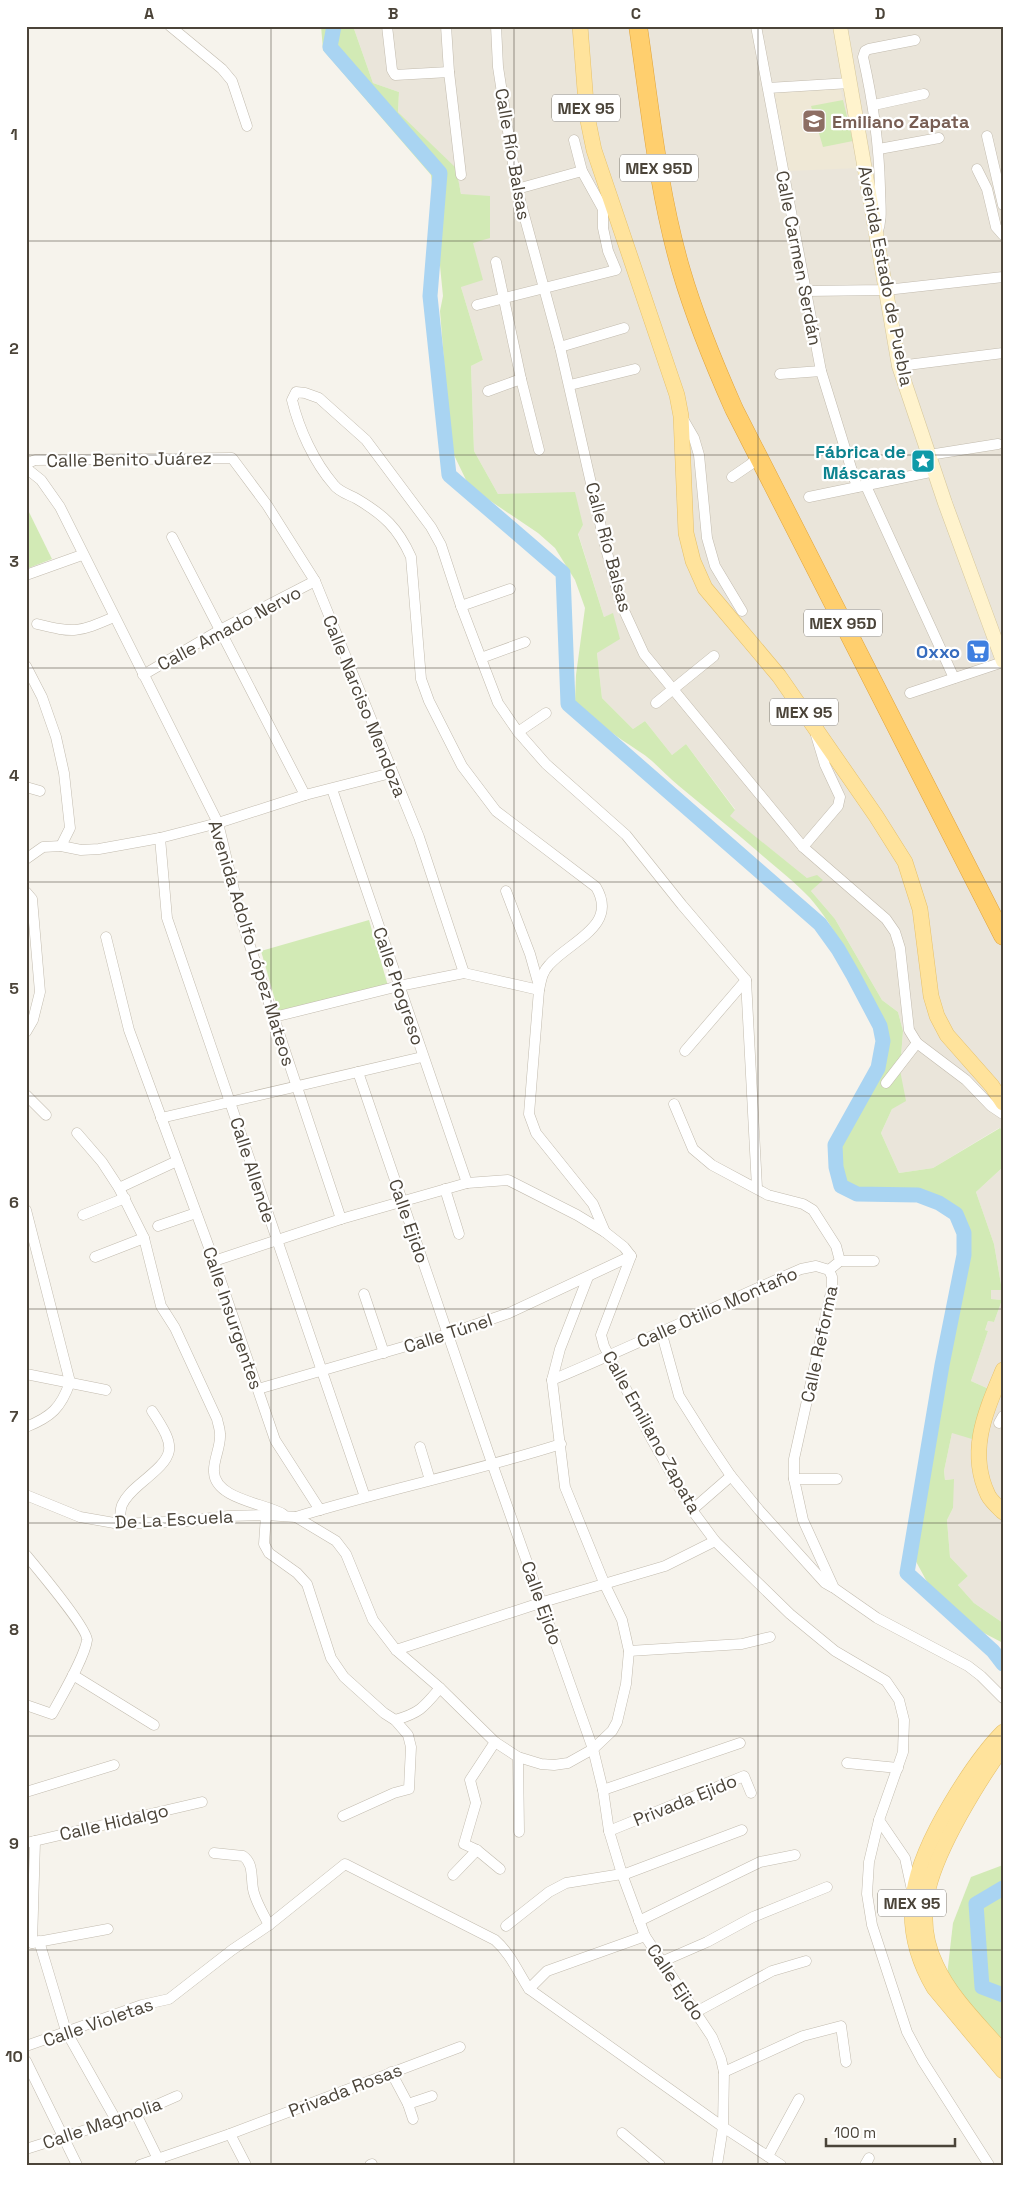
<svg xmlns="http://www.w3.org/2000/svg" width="1029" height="2191" font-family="'Space Grotesk',sans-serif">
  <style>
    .residential { fill: #eae5da }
    .education { fill: #efe8d6 }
    .green { fill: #d2eab5 }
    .parking { fill: #e5e3e0 }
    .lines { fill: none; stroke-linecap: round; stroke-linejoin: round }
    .river { stroke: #a9d4f2; stroke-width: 15 }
    .street-casing { stroke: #c2bbae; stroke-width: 11 }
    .secondary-casing { stroke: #d6c79b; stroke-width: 15 }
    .primary-casing { stroke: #e6c16a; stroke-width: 16 }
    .highway-casing { stroke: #e0a43c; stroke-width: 19 }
    .street { stroke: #fff; stroke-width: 10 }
    .secondary { stroke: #fff3cd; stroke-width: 14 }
    .primary { stroke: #ffe39c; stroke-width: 15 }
    .highway { stroke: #ffcf6e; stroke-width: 18 }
    .grid { fill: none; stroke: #4b4439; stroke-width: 1; stroke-opacity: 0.55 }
    .labels { text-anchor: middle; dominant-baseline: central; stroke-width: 4.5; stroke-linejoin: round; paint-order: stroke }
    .shield { fill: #fff; stroke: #817c74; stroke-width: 1 }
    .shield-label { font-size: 16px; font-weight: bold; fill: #4b4439 }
    .education-label { font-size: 18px; font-weight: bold; fill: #785e54; stroke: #fff; text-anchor: start }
    .street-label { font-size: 18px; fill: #4b4439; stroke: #fff }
    .culture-label { font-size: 18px; font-weight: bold; fill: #0d838f; stroke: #fff; text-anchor: end }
    .shop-label { font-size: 18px; font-weight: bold; fill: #366cbe; stroke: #fff; text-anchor: end }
    .neatline { fill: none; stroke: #4b4439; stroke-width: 2 }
    .grid-label { font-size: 16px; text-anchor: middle; font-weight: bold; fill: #4b4439 }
  </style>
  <rect width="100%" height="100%" fill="#f6f3ec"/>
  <g class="residential">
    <polygon points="353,26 1003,26 1003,1132 999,1128 933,1168 899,1173 881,1133 892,1109 900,1070 903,1031 898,1012 882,1000 835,919 811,891 822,880 807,878 729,816 735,809 686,744 672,755 645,721 633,729 602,698 597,653 612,614 604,617 578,533 583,525 498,494 474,451 471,366 483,360 461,287 473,243 455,168 398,112 399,92 373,83"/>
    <polygon points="1003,1167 1003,1623 974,1603 958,1585 968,1576 950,1557 947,1520 953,1508 953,1479 945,1480 944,1471 952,1433 989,1389 971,1381 988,1331 985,1330 988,1321 994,1322 1002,1300 990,1299 991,1290 1002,1290 994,1244 976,1192"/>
  </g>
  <polygon class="education" points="840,87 860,168 788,171 774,90"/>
  <g class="green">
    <path d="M321 26H353L373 83 399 92 398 112 456 168 461 194 490 196V238L473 243 483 280 461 287 483 360 471 366 474 451 498 494 575 492 583 525 578 534 604 617 613 613 620 639 597 653 602 698 633 729 645 721 672 755 686 744 735 810 730 816 807 878 817 875 823 880 811 891 835 919 882 1000 898 1012 903 1031 900 1070 906 1101 892 1109 881 1133 899 1173 933 1168 1000 1128 1003 1132V1167L976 1192 994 1244 1002 1290H991V1299L1002 1300 994 1322 988 1321 985 1330 988 1331 971 1381 989 1389 972 1439 952 1433 944 1471 945 1480 954 1479 953 1508 947 1520 950 1557 968 1576 958 1585 974 1603 1003 1623V1643L963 1622 932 1591 913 1556 911 1521 945 1379 967 1263C962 1146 859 1230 831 1172 820 1150 865 1099 876 1081 880 1075 883 1064 883 1058 885 1039 874 1021 867 1004 853 966 837 929 810 898 794 881 774 866 756 850 731 828 704 807 679 786 669 778 661 769 652 761 643 753 632 747 622 740 606 729 591 715 575 702L576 675 585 608 575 580 555 548 538 533 489 500 467 482 454 455 450 437 440 311 443 296 431 175 323 50Z"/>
    <polygon points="843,100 853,141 823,147 811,106"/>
    <polygon points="26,506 52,559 26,569"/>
    <polygon points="369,920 388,986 280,1017 261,951"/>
    <polygon points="1003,1865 1003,2052 946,1984 953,1923 971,1877"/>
  </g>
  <polygon class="parking" points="986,636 994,657 986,660 979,638"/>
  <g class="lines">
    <g class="river">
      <polyline points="334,26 330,47 440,173 430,296 449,475 563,573 568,704 820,924 838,949 853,975 880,1026 883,1041 878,1068 835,1145 836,1167 841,1186 857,1194 918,1195 939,1203 956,1214 964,1233 964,1255 942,1365 907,1573 993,1651 1003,1664"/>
      <polyline points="1003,1888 976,1904 982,1987 1003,1995"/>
    </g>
    <g class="street-casing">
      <g id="street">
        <polyline points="170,26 222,69 232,81 247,126"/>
        <polyline points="387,26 392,70 395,75 449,72"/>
        <polyline points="446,26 449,72 461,175"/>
        <polyline points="496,26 498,67 517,189 560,347 606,549 621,604 644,654 803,847 886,919 895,932 900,948 909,1030 917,1043 966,1080 991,1106 1003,1114"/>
        <polyline points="756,26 821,371 857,487"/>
        <polyline points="768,88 850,83"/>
        <polyline points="874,105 924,94"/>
        <polyline points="987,136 1003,205"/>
        <polyline points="879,149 939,138"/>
        <polyline points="977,169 987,189 996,227 1003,235"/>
        <polyline points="517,189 582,171"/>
        <path d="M877 234C883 219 880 204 880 188 879 143 873 101 863 57L865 51 869 49 915 40"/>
        <polyline points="496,262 521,379 539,450"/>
        <polyline points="805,291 886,290 1003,277"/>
        <polyline points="477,305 616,270 608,251 603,228 603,209 582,171 574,140"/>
        <polyline points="560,347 624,328"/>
        <polyline points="899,366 1003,353"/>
        <polyline points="780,374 821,371"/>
        <polyline points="570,385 635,369"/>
        <polyline points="488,391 521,379"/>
        <polyline points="683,419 694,438 699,455 707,538 715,566 742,611"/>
        <polyline points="929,455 998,444"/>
        <polyline points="26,464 35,460 232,458 267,505 315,581 419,837 464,973"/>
        <polyline points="26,468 41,480 60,507 218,823 241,919 341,1219"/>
        <polyline points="732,477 751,464 758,455"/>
        <polyline points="866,486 954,678"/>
        <polyline points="809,497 935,471"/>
        <polyline points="172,537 305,795"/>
        <polyline points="26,575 82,555"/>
        <polyline points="461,606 510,589"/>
        <path d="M37 624C75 633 77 633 114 617"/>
        <polyline points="481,658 525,642"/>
        <polyline points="26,666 42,697 56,737 64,773 70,828 61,846"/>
        <polyline points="143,675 220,630 315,581"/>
        <polyline points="910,693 1003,662"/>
        <polyline points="656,703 714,656"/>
        <polyline points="518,732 546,713"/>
        <polyline points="26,787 40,791"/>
        <polyline points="332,789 467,1183"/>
        <polyline points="160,838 167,918 365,1497"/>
        <polyline points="803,847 838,806 840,797 825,765 816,735"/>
        <polyline points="26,859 43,847 61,846 81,850 99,849 160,838 218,823 305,795 391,773"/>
        <polyline points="506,891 530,954 539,986"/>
        <polyline points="26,892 32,899 40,992 33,1020 26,1032"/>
        <polyline points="106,937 129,1030 214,1261 275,1440 320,1510"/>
        <polyline points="274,1017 399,986 464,973 539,990"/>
        <polyline points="685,1051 746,980"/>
        <polyline points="358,1072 493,1466 593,1749 603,1790 609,1831 622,1874 645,1936 712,2037 721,2059 724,2072 723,2127 717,2165"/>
        <polyline points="886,1083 917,1043"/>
        <polyline points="26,1095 46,1115"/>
        <polyline points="674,1104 693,1149 712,1165 768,1195 803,1204 813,1210 836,1246 840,1261 829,1270"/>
        <polyline points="161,1118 422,1057"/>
        <path d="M77 1133 102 1162 119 1188 144 1238 161 1306 175 1328 217 1419C218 1424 220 1429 220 1434 221 1447 213 1460 214 1472 215 1499 264 1503 283 1514"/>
        <polyline points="119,1188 177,1161"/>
        <path d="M757 1188 746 980 682 905 626 835 546 764 518 732 498 703 461 606 441 545 431 527 366 440 319 398 305 393 296 392 292 400C299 429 314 462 334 485 339 492 350 495 357 499 384 515 398 528 411 557L421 679 429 701 462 766 496 811 596 887C619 926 570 941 549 965 542 972 541 981 539 990L529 1114 536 1133 593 1204 605 1232 624 1247 631 1256 601 1335 604 1346 651 1438 692 1510 715 1541 790 1614 835 1651 886 1681 899 1700 904 1720 903 1752 879 1820 869 1862 867 1894 872 1925 907 2032 922 2060 989 2165"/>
        <polyline points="445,1189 459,1234"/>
        <path d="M26 1210 70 1382C61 1408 51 1417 26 1427"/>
        <polyline points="83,1215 125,1198"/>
        <polyline points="158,1226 196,1213"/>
        <polyline points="95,1257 144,1238"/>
        <polyline points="214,1261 341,1219 467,1183 508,1180 577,1215 605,1232"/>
        <polyline points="840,1261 874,1261"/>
        <polyline points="829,1270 832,1277 832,1288 794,1459 794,1479 803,1520 834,1588 877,1618 968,1666 981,1676 1003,1698"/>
        <polyline points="364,1294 384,1353"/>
        <polyline points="661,1331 679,1396 708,1442 731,1476 759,1510 825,1583 832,1587"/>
        <polyline points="26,1374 106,1390"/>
        <path d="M552 1380C636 1345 718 1305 801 1269L816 1266 829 1270"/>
        <polyline points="258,1389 448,1334 509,1313 631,1256"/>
        <polyline points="999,1423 1003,1416"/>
        <polyline points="420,1447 430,1480"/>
        <polyline points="794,1479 837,1479"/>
        <polyline points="26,1495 80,1517 120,1524 187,1521 228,1516 266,1515 296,1517 336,1541 346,1554 373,1620 396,1650 440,1688 495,1742 518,1757 541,1764 554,1765 568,1763 593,1749 612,1731 617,1722 626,1684 629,1651 622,1620 605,1585 565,1487 552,1380 560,1349 588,1277"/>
        <polyline points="692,1510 731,1476"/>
        <polyline points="266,1515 264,1544 269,1553 297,1573 307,1584 331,1658 344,1677 384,1713 395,1720 408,1735 411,1747 409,1789 394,1793 343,1816"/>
        <path d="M296 1517C384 1490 473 1472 561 1444"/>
        <path d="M120 1524C120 1518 120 1510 122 1505 126 1496 133 1490 140 1484 175 1455 178 1450 152 1411"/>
        <path d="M26 1555C36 1567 88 1629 87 1640 85 1657 61 1697 52 1714L26 1705"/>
        <polyline points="396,1650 543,1602 665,1566 715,1541"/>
        <polyline points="629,1651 742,1644 770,1637"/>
        <polyline points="73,1675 154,1725"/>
        <path d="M395 1720C420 1713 424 1707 440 1688"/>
        <polyline points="495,1742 470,1780 476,1803 464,1844 477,1850 500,1869"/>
        <polyline points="518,1757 519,1832"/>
        <polyline points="847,1763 898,1768"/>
        <polyline points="603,1790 740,1743"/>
        <polyline points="26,1792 114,1765"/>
        <polyline points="879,1820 905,1858 912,1890"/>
        <polyline points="609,1831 744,1776 751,1793"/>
        <polyline points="26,1843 202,1802"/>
        <path d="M214 1853 243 1856C255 1864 250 1881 254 1893 257 1904 264 1915 269 1925"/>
        <polyline points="453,1875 477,1850"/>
        <polyline points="639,1921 760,1862 795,1855"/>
        <polyline points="506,1926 549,1892 566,1883 628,1873 742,1830"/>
        <polyline points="39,1941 66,2031 116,2120"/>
        <polyline points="32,1943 35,1841"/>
        <polyline points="32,1943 108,1929"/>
        <polyline points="661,1962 707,1942 753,1917 827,1887"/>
        <polyline points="529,1989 547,1971 645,1936"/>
        <polyline points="696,2012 772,1971 806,1961"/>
        <path d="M26 2046 142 2005 169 1999 232 1950 269 1925 345 1864 495 1940C510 1953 518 1972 529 1989L723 2127 781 2165"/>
        <polyline points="26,2061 77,2165"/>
        <polyline points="391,2072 408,2104 413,2119"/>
        <polyline points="724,2072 803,2036 841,2026 846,2062"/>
        <polyline points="408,2104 432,2096"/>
        <polyline points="136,2114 161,2165"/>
        <polyline points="622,2133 660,2165"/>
        <polyline points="230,2134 246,2165"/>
        <polyline points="26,2149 136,2114 177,2096"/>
        <polyline points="768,2156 799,2099"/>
        <polyline points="140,2165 230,2134 460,2047"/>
        <polyline points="370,2165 372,2164"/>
        <polyline points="865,2165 869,2158"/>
      </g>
    </g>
    <g class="secondary-casing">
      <polyline id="secondary" points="840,26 899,366 945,503 1003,661"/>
    </g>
    <g class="primary-casing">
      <g id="primary">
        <polyline points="580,26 587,116 594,150 677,395 681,416 686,533 693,561 705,588 779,676 876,816 905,862 920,909 931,996 937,1016 947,1035 992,1086 1003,1103"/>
        <path d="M1003 1370C986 1411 967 1451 988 1495 991 1501 998 1507 1003 1512"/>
        <path d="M1003 1732C982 1753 966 1778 951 1803 914 1865 894 1920 934 1988L1003 2071"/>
        <path d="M1003 1747C987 1769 973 1792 960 1815 934 1862 910 1912 936 1965 951 1998 980 2025 1003 2052"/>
      </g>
    </g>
    <g class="highway-casing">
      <path id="highway" d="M638 26C650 108 658 191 681 270 695 318 714 364 734 409L1003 936"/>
    </g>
    <use href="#street" class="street"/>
    <use href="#secondary" class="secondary"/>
    <use href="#primary" class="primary"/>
    <use href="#highway" class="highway"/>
  </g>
  <path class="grid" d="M271 26V2165M514 26V2165M758 26V2165M26 241H1003M26 455H1003M26 668H1003M26 882H1003M26 1096H1003M26 1309H1003M26 1523H1003M26 1736H1003M26 1950H1003"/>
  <defs>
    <g id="school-square" transform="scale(1.25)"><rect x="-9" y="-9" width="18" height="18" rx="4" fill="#8d6e63" stroke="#fff"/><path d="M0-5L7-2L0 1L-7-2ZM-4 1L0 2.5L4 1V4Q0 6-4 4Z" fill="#fff"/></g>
    <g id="sight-square" transform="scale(1.25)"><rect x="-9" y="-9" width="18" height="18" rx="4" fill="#0f9aa8" stroke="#fff"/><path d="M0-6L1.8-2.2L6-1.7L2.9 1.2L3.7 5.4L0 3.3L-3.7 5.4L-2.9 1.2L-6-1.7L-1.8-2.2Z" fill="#fff"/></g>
    <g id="supermarket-square" transform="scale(1.25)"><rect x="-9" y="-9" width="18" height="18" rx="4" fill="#3f7fe0" stroke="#fff"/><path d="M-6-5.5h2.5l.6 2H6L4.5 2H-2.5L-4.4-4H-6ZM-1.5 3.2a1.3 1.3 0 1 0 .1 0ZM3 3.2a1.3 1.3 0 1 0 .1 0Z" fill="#fff"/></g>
  </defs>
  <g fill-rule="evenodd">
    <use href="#school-square" x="814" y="121"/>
    <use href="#sight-square" x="923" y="461"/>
    <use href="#supermarket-square" x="978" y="651"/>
  </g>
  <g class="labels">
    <g class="shield">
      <rect x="552" y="94.5" width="68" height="27" rx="4"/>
      <rect x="620" y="154.5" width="78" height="27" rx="4"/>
      <rect x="804" y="609.5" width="78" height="27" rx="4"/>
      <rect x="770" y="698.5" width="68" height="27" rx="4"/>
      <rect x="878" y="1889.5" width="68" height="27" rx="4"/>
    </g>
    <g class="shield-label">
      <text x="586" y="108">MEX 95</text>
      <text x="659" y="168">MEX 95D</text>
      <text x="843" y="623">MEX 95D</text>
      <text x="804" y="712">MEX 95</text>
      <text x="912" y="1903">MEX 95</text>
    </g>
    <g class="education-label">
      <text x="832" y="121">Emiliano Zapata</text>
    </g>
    <g class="street-label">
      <text transform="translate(513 154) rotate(80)">Calle Río Balsas</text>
      <text transform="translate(799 258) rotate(79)">Calle Carmen Serdán</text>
      <text transform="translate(886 276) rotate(79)">Avenida Estado de Puebla</text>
      <text transform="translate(129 459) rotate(-1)">Calle Benito Juárez</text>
      <text transform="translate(609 547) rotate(75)">Calle Río Balsas</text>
      <text transform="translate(229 628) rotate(-28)">Calle Amado Nervo</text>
      <text transform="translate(365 706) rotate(68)">Calle Narciso Mendoza</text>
      <text transform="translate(252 943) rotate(73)">Avenida Adolfo López Mateos</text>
      <text transform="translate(399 986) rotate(71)">Calle Progreso</text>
      <text transform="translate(253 1170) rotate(72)">Calle Allende</text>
      <text transform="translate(409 1221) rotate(71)">Calle Ejido</text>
      <text transform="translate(717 1307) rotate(-24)">Calle Otilio Montaño</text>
      <text transform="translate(233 1318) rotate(71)">Calle Insurgentes</text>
      <text transform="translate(448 1333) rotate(-18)">Calle Túnel</text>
      <text transform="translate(819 1344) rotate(-78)">Calle Reforma</text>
      <text transform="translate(652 1432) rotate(61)">Calle Emiliano Zapata</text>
      <text transform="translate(174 1519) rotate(-3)">De La Escuela</text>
      <text transform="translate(542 1603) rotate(70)">Calle Ejido</text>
      <text transform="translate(685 1800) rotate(-22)">Privada Ejido</text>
      <text transform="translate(114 1822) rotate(-13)">Calle Hidalgo</text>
      <text transform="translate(676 1982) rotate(56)">Calle Ejido</text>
      <text transform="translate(98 2022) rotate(-19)">Calle Violetas</text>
      <text transform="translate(345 2090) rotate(-21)">Privada Rosas</text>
      <text transform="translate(102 2123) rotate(-19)">Calle Magnolia</text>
    </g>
    <g class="culture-label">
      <text x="906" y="451">Fábrica de<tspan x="906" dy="21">Máscaras</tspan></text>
    </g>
    <g class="shop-label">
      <text x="960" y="651">Oxxo</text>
    </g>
  </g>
  <rect width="1029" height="2191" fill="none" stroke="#ffffff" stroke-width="55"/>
  <path d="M826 2138v8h129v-8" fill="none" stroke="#4b4439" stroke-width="2.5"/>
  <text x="834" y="2138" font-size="15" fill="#4b4439" stroke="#ffffff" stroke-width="4" paint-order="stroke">100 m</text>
  <rect x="28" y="28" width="974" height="2136" class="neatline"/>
  <g class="grid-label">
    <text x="149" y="19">A</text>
    <text x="393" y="19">B</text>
    <text x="636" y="19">C</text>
    <text x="880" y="19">D</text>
    <text x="14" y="140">1</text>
    <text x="14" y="354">2</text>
    <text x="14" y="567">3</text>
    <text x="14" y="781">4</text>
    <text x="14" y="994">5</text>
    <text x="14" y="1208">6</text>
    <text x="14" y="1422">7</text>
    <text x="14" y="1635">8</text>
    <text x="14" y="1849">9</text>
    <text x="14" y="2062">10</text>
  </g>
</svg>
